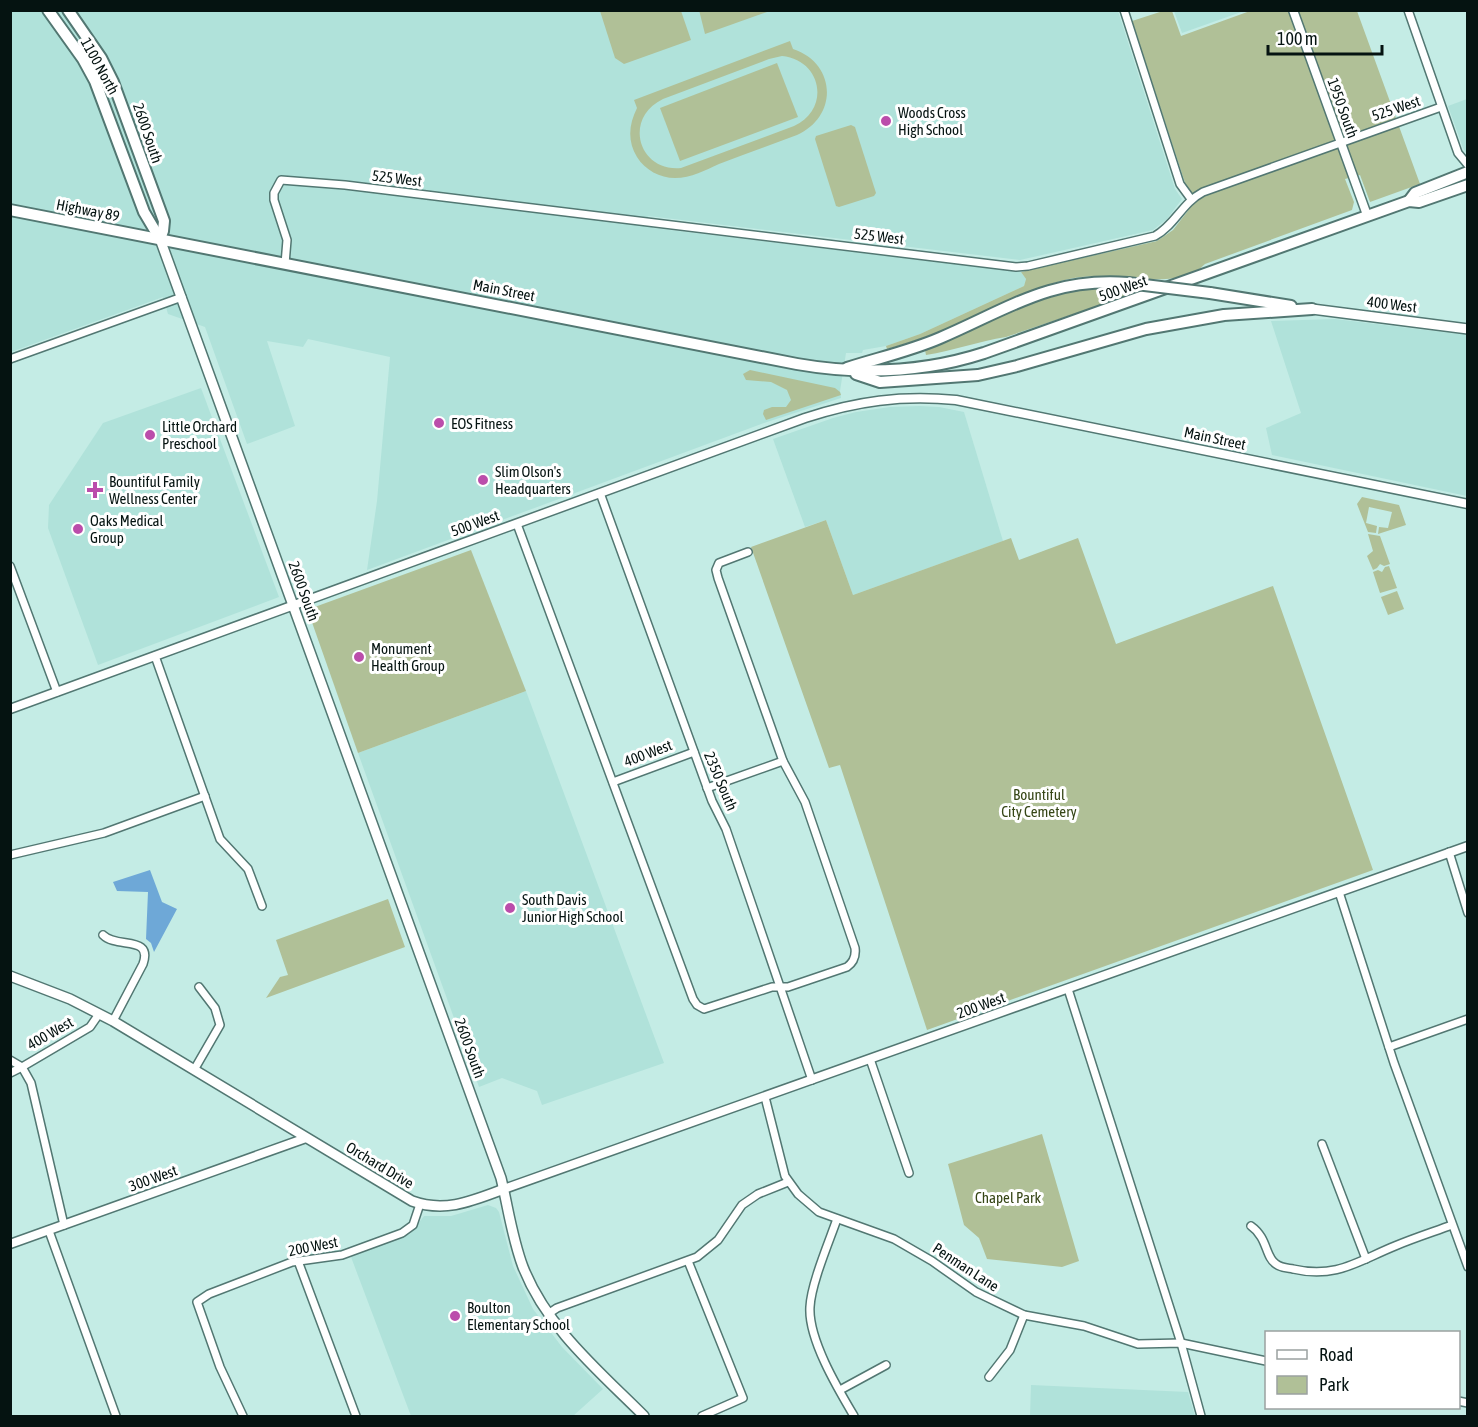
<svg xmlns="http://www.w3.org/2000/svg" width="1478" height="1427" font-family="'Asap Condensed',sans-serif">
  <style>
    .built { fill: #b0e2da }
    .green { fill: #b0c097; fill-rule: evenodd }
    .water { fill: #6ea8d7 }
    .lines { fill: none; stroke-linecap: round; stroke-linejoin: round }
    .minor-casing { stroke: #527772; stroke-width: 10 }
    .tertiary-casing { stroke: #527772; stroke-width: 11 }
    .secondary-casing { stroke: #527772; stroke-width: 12 }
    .primary-casing { stroke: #527772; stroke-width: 14 }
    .minor { stroke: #fff; stroke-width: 7 }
    .tertiary { stroke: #fff; stroke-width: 8 }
    .secondary { stroke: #fff; stroke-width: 9 }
    .primary { stroke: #fff; stroke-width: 10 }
    .primary-bridge-casing { stroke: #527772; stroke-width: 14; stroke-linecap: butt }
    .primary-bridge { stroke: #fff; stroke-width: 10 }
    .poi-dot { fill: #bb4dab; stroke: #fff; stroke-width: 2 }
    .labels { text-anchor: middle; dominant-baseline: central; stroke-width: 6; stroke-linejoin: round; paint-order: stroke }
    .street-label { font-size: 15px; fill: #051311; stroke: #fff }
    .poi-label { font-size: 15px; fill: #051311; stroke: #fff; text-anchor: start }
    .park-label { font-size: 15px; fill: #354515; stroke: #fff }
  </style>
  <rect width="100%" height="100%" fill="#c4ece5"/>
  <g class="built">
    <polygon points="11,11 1118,11 1175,189 1182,199 1167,219 1153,230 1020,260 648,216 653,228 1021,272 1026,279 1024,286 920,334 886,346 863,350 862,353 846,353 840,391 841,398 767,422 367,570 377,501 390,357 308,339 303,347 267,341 295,426 247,444 205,327 168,314 163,297 11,352"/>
    <polygon points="1174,11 1174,10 1244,11 1182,33"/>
    <polygon points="1467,99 1468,99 1467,155 1463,148 1448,106"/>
    <polygon points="1335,319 1467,335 1467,496 1272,455 1266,428 1301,413 1271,321"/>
    <polygon points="201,388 279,597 98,665 48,528 49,505 103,423"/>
    <polygon points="920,406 939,407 964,412 1003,541 853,595 826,520 805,527 773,439 833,418 856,412 890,407"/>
    <polygon points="526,691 664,1063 542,1105 537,1091 502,1078 479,1087 358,753"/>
    <polygon points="488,1205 496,1208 499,1212 513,1266 533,1309 562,1347 603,1389 573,1416 411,1416 351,1257 410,1234 424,1216 451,1216"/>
    <polygon points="1031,1385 1188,1392 1195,1416 1030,1416"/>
  </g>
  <g class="green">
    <polygon points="699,10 770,10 770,11 705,34"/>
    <polygon points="600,11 681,11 691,40 624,64 615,58"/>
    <path d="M1163 11H1172L1181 36 1250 11H1357L1420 184 1370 202 1360 175 1345 179 1354 202 1352 210 1205 264C1178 292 1117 272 1081 277 1054 280 1031 292 1007 303 968 320 929 338 887 349L886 346 920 334 1024 286 1026 279 1021 272 1157 241 1173 230 1194 203 1187 189 1132 21Z"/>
    <path d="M790 41 793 49C836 63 839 116 797 135 771 145 745 154 719 164 706 170 691 178 675 178 660 178 645 170 637 157 627 141 629 124 637 108L634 100ZM782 56C822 60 831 109 794 126L681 168C638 172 623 118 663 99L769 59Z"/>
    <polygon points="777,63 798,117 680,161 660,108"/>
    <polygon points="851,125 855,127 876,193 874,196 839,207 836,206 815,139 816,136"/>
    <path d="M1086 286 1131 288 1133 294 1006 337C979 341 953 351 926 355L925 350 1029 303 1045 296Z"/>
    <polygon points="750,370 835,388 840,392 841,395 766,420 763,414 764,410 772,407 786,407 791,400 787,390 771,382 746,380 743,374"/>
    <polygon points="1362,497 1399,505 1406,525 1378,534 1379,527 1388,528 1392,512 1369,507 1366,523 1377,526 1376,533 1368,532 1357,504"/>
    <polygon points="826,520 853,595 1011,538 1019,560 1078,538 1116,644 1273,586 1373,870 927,1030 840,765 829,768 751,547"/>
    <polygon points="1368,534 1380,536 1390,564 1384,566 1380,564 1377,568 1373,570 1367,556 1373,551"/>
    <polygon points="471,550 526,691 358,753 308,611 312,608"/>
    <polygon points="1389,566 1397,588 1380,593 1373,572 1378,570 1382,572 1385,567"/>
    <polygon points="1397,591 1404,609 1388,615 1381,597"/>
    <polygon points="388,899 405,947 266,998 280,977 288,975 276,940"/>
    <polygon points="1042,1134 1079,1261 1062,1267 987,1259 979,1238 964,1225 948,1164"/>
  </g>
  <polygon class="water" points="150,870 162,902 177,909 154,952 151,943 146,939 148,892 117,891 113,882"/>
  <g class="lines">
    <g class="minor-casing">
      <g id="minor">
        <polyline points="1124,10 1180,184 1191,199"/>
        <polyline points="1408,10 1458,153 1468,165"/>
        <path d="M285 264 287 240 274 200V193L281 180 345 185 1016 267 1028 266 1155 236C1175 225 1182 203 1203 192L1441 107"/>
        <polyline points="10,359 182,297"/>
        <polyline points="600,493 712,801 726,829 812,1080"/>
        <path d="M517 524 693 999 697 1005 704 1009 772 987H788L847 967C854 962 856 956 855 948L805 802 783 761 718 578 716 570 719 563 748 552"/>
        <polyline points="10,566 57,692"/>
        <polyline points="155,656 220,839 248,869 262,906"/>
        <polyline points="613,782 694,752"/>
        <polyline points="707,788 783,761"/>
        <polyline points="1449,852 1468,913"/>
        <polyline points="10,855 104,833 205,796"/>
        <polyline points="1339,892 1394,1063 1468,1267"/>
        <path d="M103 935C117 949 153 935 143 964L113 1021"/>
        <polyline points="1068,989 1181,1343 1201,1416"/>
        <polyline points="1389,1047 1468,1019"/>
        <polyline points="870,1059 909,1173"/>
        <polyline points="10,1060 22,1067 90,1027 99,1014"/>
        <polyline points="194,1070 220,1025 215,1008 199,987"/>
        <polyline points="10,1073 22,1067 31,1083 64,1225"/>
        <polyline points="765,1097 785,1176 798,1194 819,1212 894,1239 932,1261 976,1292 1024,1315 1084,1326 1138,1344 1181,1343 1266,1361"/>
        <polyline points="1322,1144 1366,1259"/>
        <path d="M837 1219C829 1242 811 1284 810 1307 808 1339 838 1389 854 1416"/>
        <path d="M1251 1226C1268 1238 1265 1257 1276 1264 1281 1268 1288 1268 1293 1269 1336 1279 1358 1261 1395 1246 1414 1238 1433 1232 1452 1225"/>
        <polyline points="49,1231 116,1416"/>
        <polyline points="298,1261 356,1416"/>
        <polyline points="688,1261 743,1398 702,1416"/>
        <polyline points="548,1314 557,1308 697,1257 718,1240 742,1205 758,1194 788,1182"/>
        <polyline points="989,1377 1010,1350 1024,1315"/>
        <polyline points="840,1390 886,1365"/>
        <polyline points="1458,1401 1468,1403"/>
        <polyline points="243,1416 220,1367 197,1302 209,1294 292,1262 342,1255 402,1233 413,1225 420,1204"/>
      </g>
    </g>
    <g class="tertiary-casing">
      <g id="tertiary">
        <polyline points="1293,10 1367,215"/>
        <path d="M10 709 805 418C857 401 901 395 956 400L1468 504"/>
        <polyline points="504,1189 1468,846"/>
        <polyline points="10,1244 306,1138"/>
      </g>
    </g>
    <g class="secondary-casing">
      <g id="secondary">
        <path d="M160 239 501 1178C508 1207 512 1238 523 1267 547 1328 599 1371 644 1416"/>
        <polyline points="1312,309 1468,329"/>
        <path d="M10 976 70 999 113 1021 412 1201C445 1213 472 1201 504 1189"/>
      </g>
    </g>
    <g class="primary-casing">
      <g id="primary">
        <polyline points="48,10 83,59 95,81 144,212 160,239"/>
        <polyline points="68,10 101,58 113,82 164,221 163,231 160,239"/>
        <polyline points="1409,201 1415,193 1468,172"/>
        <path d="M10 210 797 364C860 375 922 373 984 353L1409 201 1419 202 1468 185"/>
        <polyline points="1210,293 1291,306"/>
        <path d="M847 368C878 358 910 351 940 338 1008 309 1050 277 1128 283"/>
        <polyline points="856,374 880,382 978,375 1017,366 1146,329 1224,315 1312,309"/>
      </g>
    </g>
    <use href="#minor" class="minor"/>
    <use href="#tertiary" class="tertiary"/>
    <use href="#secondary" class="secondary"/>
    <use href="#primary" class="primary"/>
    <g class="primary-bridge-casing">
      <polyline id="primary-bridge" points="1128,283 1210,293"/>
    </g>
    <use href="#primary-bridge" class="primary-bridge"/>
  </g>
  <g class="poi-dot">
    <circle cx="886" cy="121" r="6"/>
    <circle cx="439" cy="423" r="6"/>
    <circle cx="150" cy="435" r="6"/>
    <circle cx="483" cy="480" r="6"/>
    <path d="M92 481h6v6h6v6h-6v6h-6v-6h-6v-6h6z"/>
    <circle cx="78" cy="529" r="6"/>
    <circle cx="359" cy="657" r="6"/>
    <circle cx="510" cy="908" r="6"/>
    <circle cx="455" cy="1316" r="6"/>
  </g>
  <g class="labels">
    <g class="street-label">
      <text transform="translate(100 66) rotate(61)">1100 North</text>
      <text transform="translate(1343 108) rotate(70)">1950 South</text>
      <text transform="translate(1396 108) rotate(-19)">525 West</text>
      <text transform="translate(148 133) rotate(71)">2600 South</text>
      <text transform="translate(397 178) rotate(7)">525 West</text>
      <text transform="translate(88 210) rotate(11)">Highway 89</text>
      <text transform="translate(879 236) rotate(7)">525 West</text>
      <text transform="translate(1123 288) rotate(-20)">500 West</text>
      <text transform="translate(504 290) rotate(11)">Main Street</text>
      <text transform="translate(1392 304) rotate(7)">400 West</text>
      <text transform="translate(1215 438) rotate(12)">Main Street</text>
      <text transform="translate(475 523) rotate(-20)">500 West</text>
      <text transform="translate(304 591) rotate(70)">2600 South</text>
      <text transform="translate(648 753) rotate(-21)">400 West</text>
      <text transform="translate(721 781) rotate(67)">2350 South</text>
      <text transform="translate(981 1005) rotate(-20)">200 West</text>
      <text transform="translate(50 1033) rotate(-30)">400 West</text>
      <text transform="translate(470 1048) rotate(70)">2600 South</text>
      <text transform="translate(380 1165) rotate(31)">Orchard Drive</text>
      <text transform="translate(153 1178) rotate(-20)">300 West</text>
      <text transform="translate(313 1246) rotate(-11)">200 West</text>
      <text transform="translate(966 1267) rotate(33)">Penman Lane</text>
    </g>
    <g class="poi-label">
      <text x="898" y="112">Woods Cross<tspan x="898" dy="17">High School</tspan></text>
      <text x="451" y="423">EOS Fitness</text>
      <text x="162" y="426">Little Orchard<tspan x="162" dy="17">Preschool</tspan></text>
      <text x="495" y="471">Slim Olson's<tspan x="495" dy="17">Headquarters</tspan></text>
      <text x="109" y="481">Bountiful Family<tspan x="109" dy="17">Wellness Center</tspan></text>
      <text x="90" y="520">Oaks Medical<tspan x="90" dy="17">Group</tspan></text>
      <text x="371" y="648">Monument<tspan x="371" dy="17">Health Group</tspan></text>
      <text x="522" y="899">South Davis<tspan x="522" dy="17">Junior High School</tspan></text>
      <text x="467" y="1307">Boulton<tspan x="467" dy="17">Elementary School</tspan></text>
    </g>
    <g class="park-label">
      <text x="1039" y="794">Bountiful<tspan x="1039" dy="17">City Cemetery</tspan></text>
      <text x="1008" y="1197">Chapel Park</text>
    </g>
  </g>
  <rect width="1478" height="1427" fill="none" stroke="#051311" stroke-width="24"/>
  <rect x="1265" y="1331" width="195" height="78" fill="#ffffff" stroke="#9ba1a0" stroke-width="1.5"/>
  <rect x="1277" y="1350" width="30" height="9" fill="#ffffff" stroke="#9ba1a0" stroke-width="1.5"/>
  <text x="1319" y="1361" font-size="18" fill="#051311">Road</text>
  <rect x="1277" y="1376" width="30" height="18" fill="#b0c097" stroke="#9ba1a0" stroke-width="1.5"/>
  <text x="1319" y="1391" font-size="18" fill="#051311">Park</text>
  <path d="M1268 45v9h114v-9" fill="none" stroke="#051311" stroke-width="3"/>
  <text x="1277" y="45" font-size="18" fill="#051311" stroke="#ffffff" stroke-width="4.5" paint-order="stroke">100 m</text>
</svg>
